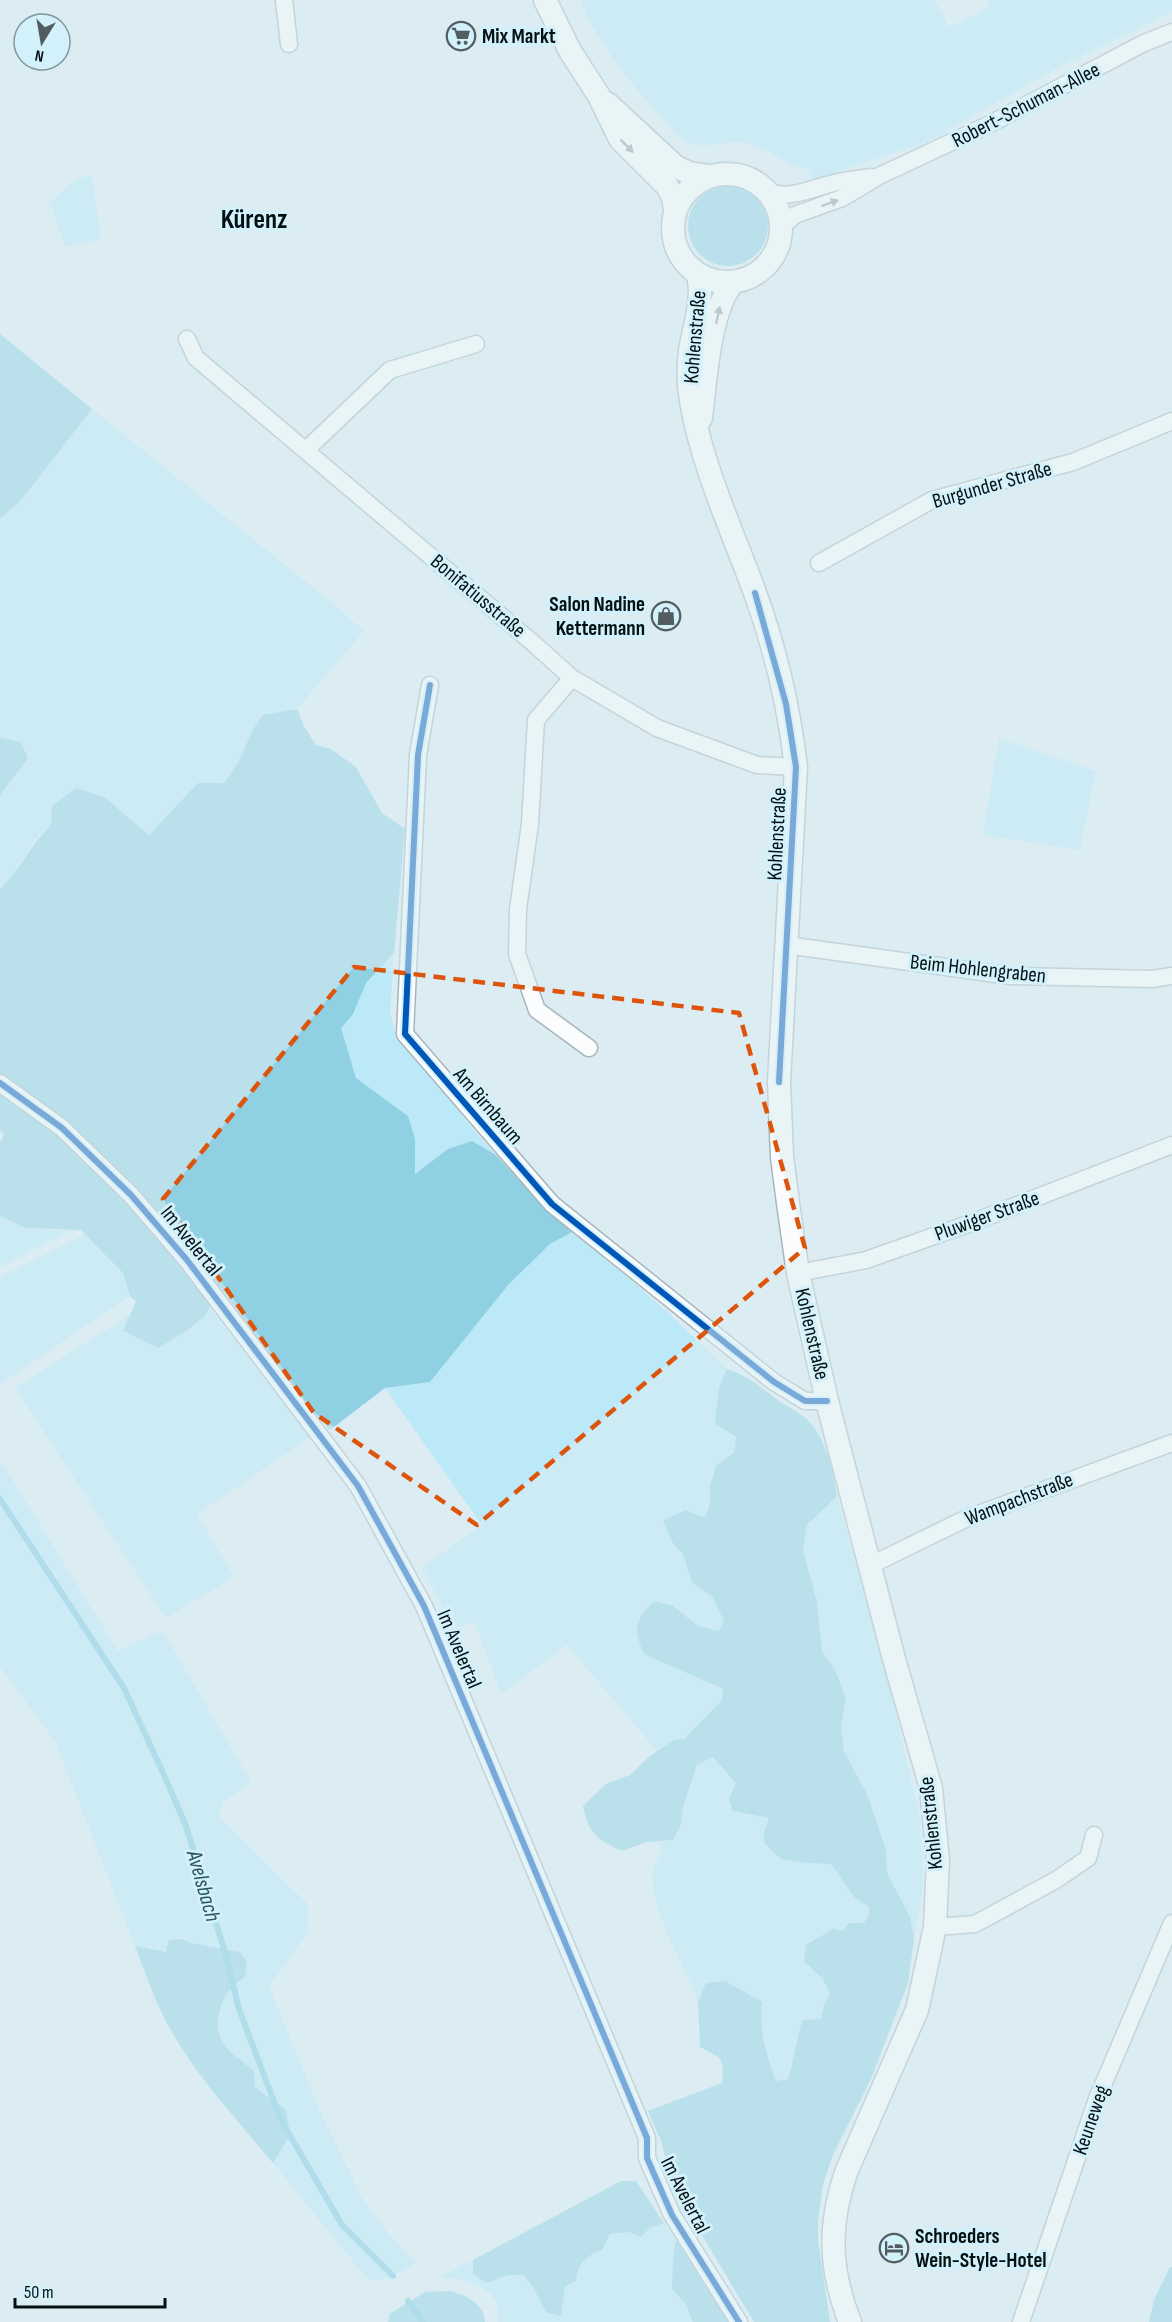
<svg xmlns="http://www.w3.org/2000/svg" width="1172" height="2322" font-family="'Sofia Sans Condensed',sans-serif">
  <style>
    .green { fill: #bbe9f8 }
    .forest { fill: #90d0e3 }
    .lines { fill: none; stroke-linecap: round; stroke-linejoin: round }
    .stream { stroke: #7cc9df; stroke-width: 6 }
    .minor-casing { stroke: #a8b6ba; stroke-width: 19 }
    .secondary-casing { stroke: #a8b6ba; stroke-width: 25 }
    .minor { stroke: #fafcfd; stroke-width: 16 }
    .secondary { stroke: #fafcfd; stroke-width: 22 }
    .cycleway-casing { stroke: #d2f1fb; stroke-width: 10 }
    .cycleway { stroke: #0057b8; stroke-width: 6 }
    .oneway { fill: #989e9f }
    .marked { fill: none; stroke: #dd550c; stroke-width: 4.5; stroke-dasharray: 12 8; stroke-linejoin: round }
    .labels { text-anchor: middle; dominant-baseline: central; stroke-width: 6; stroke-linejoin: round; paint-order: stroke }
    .poi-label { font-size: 21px; font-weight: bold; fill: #061013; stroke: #d2f1fb; text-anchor: start }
    .street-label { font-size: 21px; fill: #061013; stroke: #d2f1fb }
    .water-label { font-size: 22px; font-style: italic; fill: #275460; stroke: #d2f1fb }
    .district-label { font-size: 27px; font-weight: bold; fill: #061013; stroke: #d2f1fb }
  </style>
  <rect width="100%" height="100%" fill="#dbecf2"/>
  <g class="green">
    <path d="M580 0H935L949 27 989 7 986 0H1172V12L1068 62 927 142 813 180 808 170C786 164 770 150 750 144 730 138 706 151 686 142 679 138 672 128 667 123 632 86 600 47 580 0Z"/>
    <polygon points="91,174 101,239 65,247 50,203 74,181"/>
    <path d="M92 409 332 603 364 631 297 709 263 716 252 731 240 759 223 783 198 784 149 835 104 797C83 808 55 818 39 836 25 852 17 873 0 889V795L28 758 21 742 0 738V519L22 499Z"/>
    <polygon points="999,738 1096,771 1080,850 983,835"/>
    <polygon points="394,953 390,1013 395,1031 450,1095 466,1121 496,1155 472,1141 448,1149 415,1175 415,1139 408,1116 356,1078 341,1028 353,1014 366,983"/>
    <path d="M0 1216C23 1229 46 1231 72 1230L0 1267Z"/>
    <polygon points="574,1231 666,1311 727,1369 719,1387 736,1437 734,1453 716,1466 710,1485 710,1503 705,1518 674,1545 683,1554 692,1583 712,1596 724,1621 719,1631 698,1626 674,1606 644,1654 723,1689 722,1700 684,1739 674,1740 657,1751 567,1645 501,1694 475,1623 457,1627 448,1618 422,1567 482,1525 385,1388 430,1382 509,1284 550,1244"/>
    <polygon points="85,1234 123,1273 130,1296 0,1384 0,1277"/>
    <path d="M209 1306 311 1437 197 1514 234 1577 166 1618 15 1388 131 1314 124 1331 158 1348C177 1337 199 1326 209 1306Z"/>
    <path d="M0 1460 118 1651 162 1630 251 1782 222 1803 219 1817 308 1904 309 1931 269 1986 321 2114 362 2198 392 2238 416 2263 393 2276 374 2281 365 2276 273 2163 290 2135 286 2110 255 2087 254 2071C231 2052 211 2043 220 2010 223 1994 233 1986 245 1976L247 1963 240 1952 195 1944 181 1939 166 1952 135 1946 55 1741 0 1667Z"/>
    <polygon points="837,1496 890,1687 919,1816 923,1887 914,1939 910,1917 887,1873 886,1850 867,1794 844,1751 841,1727 846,1698 835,1670 822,1652 817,1603 803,1549 807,1525"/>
    <path d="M713 1757 737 1783 729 1799 733 1811 769 1818 764 1832V1844L781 1859 806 1863 831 1864 854 1897 869 1907V1915L864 1923 842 1931 804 1961 823 1979 830 1994 825 2002 821 2020 796 2038 794 2062 788 2079 776 2081C766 2053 759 2032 761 2002L706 1983 698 2002C686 1966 648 1909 653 1872 654 1865 658 1858 662 1851L658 1841 673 1840 681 1825 683 1807 698 1765Z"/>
    <path d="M664 2223 676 2240 673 2259 672 2289 685 2303 693 2322H498C498 2316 498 2308 496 2302 488 2284 458 2277 440 2277L473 2260V2274L487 2283 508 2275H523L533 2287 546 2312 560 2316 565 2286 576 2281C578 2263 585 2256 602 2250L610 2234 629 2232 640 2237 650 2228Z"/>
  </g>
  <g class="forest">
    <circle cx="728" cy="226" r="40"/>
    <polygon points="0,334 92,409 22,499 0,519"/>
    <path d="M297 709 305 728 316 745 331 749 356 767 382 813 405 829 394 953 366 983 353 1014 341 1028 356 1078 408 1116 415 1139V1174L448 1149 472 1141 496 1155 533 1195 574 1231 550 1244 509 1284 430 1382 385 1388 330 1430 294 1388 220 1287 205 1316 186 1331 158 1348 123 1331 136 1301 130 1296 123 1273 81 1230 26 1228 0 1216V1142L4 1135 0 1131V889C20 870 31 844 51 825L52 806 76 788 104 797 149 835 198 783H224L240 759 252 731 263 715Z"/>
    <polygon points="0,738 21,742 28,758 0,795"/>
    <path d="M727 1369C752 1378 759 1386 779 1401 786 1406 795 1410 803 1416 825 1434 833 1469 837 1496L807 1525 803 1549 817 1603 822 1652 835 1670 846 1698 841 1727 844 1751 867 1794 886 1850 887 1873 910 1917 914 1939 908 1983 871 2079 832 2157 823 2185 818 2220V2240L830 2322H754L687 2210 668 2172 662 2143 648 2111 722 2083 723 2068 720 2058 700 2047 698 2002 706 1983 725 1981 762 2002C759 2032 766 2053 776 2081L788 2079C795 2059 795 2039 803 2020L821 2019 825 2002 830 1994 823 1979 804 1961 806 1945 833 1929 842 1931 849 1923H864L869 1915V1907L854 1897 831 1864 806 1863 781 1859 764 1843V1832L769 1818 733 1811 729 1799 736 1783 713 1757 697 1765 683 1807 681 1825 673 1840 646 1842 623 1851C598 1841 588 1833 583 1806L606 1784 630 1775 650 1756 674 1740 684 1739 722 1700 723 1689 644 1654C633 1628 634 1622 654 1601L673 1606 698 1626 719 1631 724 1621 712 1596 692 1583 683 1554 674 1545 663 1521 685 1510 705 1518 710 1503V1486L716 1466 734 1453 736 1437 715 1423 719 1387Z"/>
    <path d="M181 1939 195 1944 240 1952 247 1963 245 1976C233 1986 223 1994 220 2010 211 2043 231 2052 254 2071L255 2087 286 2110 290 2135 273 2163C240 2123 203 2084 176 2039 158 2010 147 1978 135 1946L166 1952 169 1940Z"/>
    <path d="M621 2181H636L664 2223 650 2228 640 2237 629 2232 610 2234 602 2250C585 2256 578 2263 576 2281L565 2286 561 2316 546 2312 533 2287 523 2275H508L487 2283 473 2274V2260Z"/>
    <polygon points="676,2240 729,2322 693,2322 685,2303 672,2289 673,2259"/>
    <polygon points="1170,2267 1172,2267 1172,2322 1149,2322 1154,2300"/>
    <path d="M451 2291C466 2296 484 2303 485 2322H388L390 2314 425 2292Z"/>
  </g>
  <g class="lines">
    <g class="stream">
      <polyline points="0,1499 124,1688 164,1775 186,1826 225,1952 239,2009 281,2120 342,2225 393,2276"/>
      <polyline points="408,2301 423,2322"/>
    </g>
    <g class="minor-casing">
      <g id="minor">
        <polyline points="284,0 289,44"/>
        <path d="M767 192C792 200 814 187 838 182 849 180 861 178 872 177"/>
        <polyline points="781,227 795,215 842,198 879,176 992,123 1144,43 1172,32"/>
        <polyline points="187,339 196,358 533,643 572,678 657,728 757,765 796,767"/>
        <polyline points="306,450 390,370 476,344"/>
        <polyline points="819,563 932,500 1073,462 1172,421"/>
        <polyline points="572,678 536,720 530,824 518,909 517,954 537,1010 589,1048"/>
        <polyline points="430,685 418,755 405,1034 552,1204 774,1382 805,1401 827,1401"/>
        <polyline points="786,945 1011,976 1152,979 1172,976"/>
        <polyline points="0,1083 62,1128 131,1195 187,1260 358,1486 424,1606 647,2138 647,2158 672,2215 739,2322"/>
        <polyline points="798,1273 866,1260 971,1223 1172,1145"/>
        <polyline points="871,1565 965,1519 1172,1443"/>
        <polyline points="935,1927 975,1924 1056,1880 1088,1858 1094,1835"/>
        <polyline points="1021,2322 1097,2099 1172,1923"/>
      </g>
    </g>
    <g class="secondary-casing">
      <g id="secondary">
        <polyline points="545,0 570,51 599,96 620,139 667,186 673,197 675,210"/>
        <polyline points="608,104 676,167 690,173 709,176"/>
        <circle cx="727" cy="228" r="54"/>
        <path d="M698 275C704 301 694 325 690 351 688 367 688 385 691 401 702 466 731 528 754 590 775 647 789 707 796 767L779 1082 782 1157 788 1203 798 1273 827 1401 894 1659 931 1788 938 1860 935 1927 917 2010 847 2170C828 2224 829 2269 850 2322"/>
        <path d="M701 418C705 384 710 306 734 282"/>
      </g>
    </g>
    <use href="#minor" class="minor"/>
    <use href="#secondary" class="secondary"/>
    <g class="cycleway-casing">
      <g id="cycleway">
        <polyline points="755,593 786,704 796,767 779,1082"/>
        <polyline points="430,685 418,755 405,1034 552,1204 774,1382 805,1401 827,1401"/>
        <polyline points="0,1083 62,1128 131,1195 187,1260 358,1486 424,1606 647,2138 647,2158 672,2215 739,2322"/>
      </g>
    </g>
    <use href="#cycleway" class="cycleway"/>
  </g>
  <defs><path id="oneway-solid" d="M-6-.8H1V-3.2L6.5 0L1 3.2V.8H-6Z" transform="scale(1.5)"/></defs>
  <g class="oneway">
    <use href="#oneway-solid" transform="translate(627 146) rotate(45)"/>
    <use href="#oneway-solid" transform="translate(830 203) rotate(-20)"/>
    <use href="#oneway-solid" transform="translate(718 315) rotate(-78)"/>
  </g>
  <path d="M0 0H1172V2322H0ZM354 967 739 1013 805 1248 477 1525 314 1413 163 1199Z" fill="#dbecf2" fill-opacity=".55" fill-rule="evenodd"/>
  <path class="marked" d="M354 967 739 1013 805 1248 477 1525 314 1413 163 1199Z"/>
  <defs>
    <g id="supermarket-ring" transform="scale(1.5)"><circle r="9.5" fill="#d2f1fb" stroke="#515d61" stroke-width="1.5"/><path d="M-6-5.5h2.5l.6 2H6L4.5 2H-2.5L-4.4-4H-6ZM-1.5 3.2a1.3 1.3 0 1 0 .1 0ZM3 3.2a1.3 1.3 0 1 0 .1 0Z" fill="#515d61"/></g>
    <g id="shop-ring" transform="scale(1.5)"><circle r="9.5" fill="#d2f1fb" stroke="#515d61" stroke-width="1.5"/><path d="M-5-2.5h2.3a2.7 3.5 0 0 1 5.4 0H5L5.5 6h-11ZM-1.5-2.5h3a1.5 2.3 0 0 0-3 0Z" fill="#515d61"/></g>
    <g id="hotel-ring" transform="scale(1.5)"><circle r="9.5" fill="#d2f1fb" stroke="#515d61" stroke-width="1.5"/><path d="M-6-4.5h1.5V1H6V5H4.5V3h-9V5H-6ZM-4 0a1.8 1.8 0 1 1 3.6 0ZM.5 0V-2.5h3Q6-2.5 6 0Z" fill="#515d61"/></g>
  </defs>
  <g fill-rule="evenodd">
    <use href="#supermarket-ring" x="461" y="36"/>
    <use href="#shop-ring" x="666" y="616"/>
    <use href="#hotel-ring" x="894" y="2248"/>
  </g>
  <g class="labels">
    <g class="poi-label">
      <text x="482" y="36">Mix Markt</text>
      <text x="645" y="604" text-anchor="end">Salon Nadine<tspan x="645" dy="24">Kettermann</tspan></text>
      <text x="915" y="2236">Schroeders<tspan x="915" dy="24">Wein-Style-Hotel</tspan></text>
    </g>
    <g class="street-label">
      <text transform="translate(1026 105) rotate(-27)">Robert-Schuman-Allee</text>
      <text transform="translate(695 337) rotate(-85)">Kohlenstraße</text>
      <text transform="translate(992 485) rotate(-16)">Burgunder Straße</text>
      <text transform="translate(478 596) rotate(40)">Bonifatiusstraße</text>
      <text transform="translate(777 834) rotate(-87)">Kohlenstraße</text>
      <text transform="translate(978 969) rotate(6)">Beim Hohlengraben</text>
      <text transform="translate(488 1106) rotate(49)">Am Birnbaum</text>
      <text transform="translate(987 1216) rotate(-20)">Pluwiger Straße</text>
      <text transform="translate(191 1241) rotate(51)">Im Avelertal</text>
      <text transform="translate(812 1334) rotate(77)">Kohlenstraße</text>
      <text transform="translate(1019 1499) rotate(-21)">Wampachstraße</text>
      <text transform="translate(459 1649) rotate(67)">Im Avelertal</text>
      <text transform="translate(931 1823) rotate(-96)">Kohlenstraße</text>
      <text transform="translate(1091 2120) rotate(-71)">Keuneweg</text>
      <text transform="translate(685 2195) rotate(63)">Im Avelertal</text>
    </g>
    <g class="water-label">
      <text transform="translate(203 1886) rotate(74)">Avelsbach</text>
    </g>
    <g class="district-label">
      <text x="254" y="220">Kürenz</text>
    </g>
  </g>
  <g transform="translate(42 42) rotate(191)"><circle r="28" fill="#d2f1fb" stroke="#80979e" stroke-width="1.5"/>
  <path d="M0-4.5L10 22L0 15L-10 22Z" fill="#515d61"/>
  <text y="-9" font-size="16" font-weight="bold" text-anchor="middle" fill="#061013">N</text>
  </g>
  <path d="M15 2298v9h150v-9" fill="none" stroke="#061013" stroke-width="3"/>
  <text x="24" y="2298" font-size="18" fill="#061013" stroke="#d2f1fb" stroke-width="4.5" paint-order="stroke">50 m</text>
</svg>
